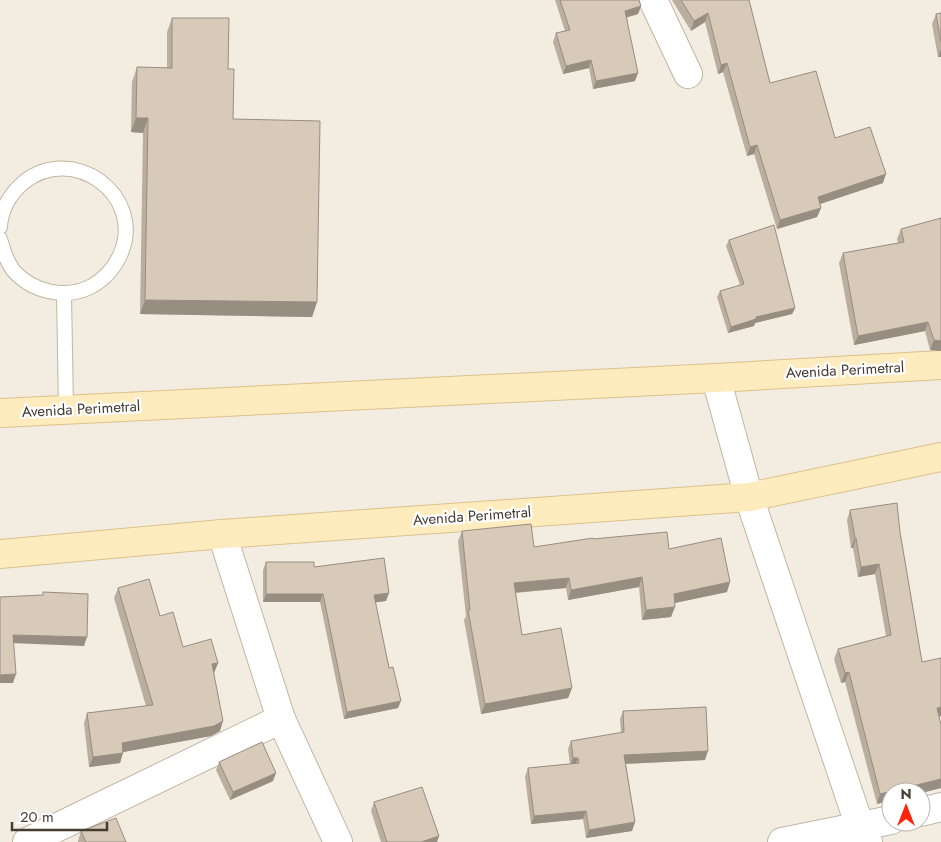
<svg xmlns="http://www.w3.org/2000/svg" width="941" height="842" font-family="Jost,sans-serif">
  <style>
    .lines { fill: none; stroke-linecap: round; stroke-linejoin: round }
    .service-casing { stroke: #c1b6a5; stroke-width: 16 }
    .minor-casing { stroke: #c1b6a5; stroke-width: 30 }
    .secondary-casing { stroke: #dbc28c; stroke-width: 30 }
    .service { stroke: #fff; stroke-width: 14 }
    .minor { stroke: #fff; stroke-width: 28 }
    .secondary { stroke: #ffecbe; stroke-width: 28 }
    .wall { fill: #baae9e }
    .shaded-wall { fill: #978d81 }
    .building { fill: #d8cab8; stroke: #978d81 }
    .labels { text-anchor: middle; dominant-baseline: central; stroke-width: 4.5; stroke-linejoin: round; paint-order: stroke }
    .street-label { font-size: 15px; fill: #443c31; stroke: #fff }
  </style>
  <rect width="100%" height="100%" fill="#f3ece0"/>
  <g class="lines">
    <g class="service-casing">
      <g id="service">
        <path d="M0 227C1 209 11 193 24 182 73 143 145 195 121 253 115 267 106 278 92 286 66 300 32 292 13 270 6 261 3 249 0 239"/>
        <polyline points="64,293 66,410"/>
      </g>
    </g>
    <g class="minor-casing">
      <g id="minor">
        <polyline points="653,0 688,74"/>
        <polyline points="716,378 749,497 860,827 868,842"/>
        <polyline points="222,534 281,719 338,842"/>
        <polyline points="921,812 941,807"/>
        <polyline points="27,842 281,719"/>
        <polyline points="782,842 891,820"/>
      </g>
    </g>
    <g class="secondary-casing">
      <g id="secondary">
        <polyline points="0,413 716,378 941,365"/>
        <polyline points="0,554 222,534 749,497 941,457"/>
      </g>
    </g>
    <use href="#service" class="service"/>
    <use href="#minor" class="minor"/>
    <use href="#secondary" class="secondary"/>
  </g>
  <g class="wall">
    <polygon points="555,0 639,0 641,6 638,14 627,17 635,81 593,89 589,68 563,74 553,42 556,33 565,31"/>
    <polygon points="672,0 749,0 770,83 835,138 883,183 820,204 821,208 817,217 777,229 754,154 747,156 723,72 718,74 705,22 691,31"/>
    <polygon points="941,13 941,57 938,57 932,24 936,14"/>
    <polygon points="172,18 228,69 233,119 317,302 312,317 140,314 143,133 131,132 132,82 137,67 167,68 167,32"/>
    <polygon points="901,229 941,351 930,350 925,331 854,345 839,263 843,253 898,243 897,239"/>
    <polygon points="729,240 795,308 792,314 755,323 754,326 728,333 717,297 720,291 740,285 726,246"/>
    <polygon points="850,510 900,532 922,662 941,716 939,716 941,725 941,788 921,793 891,792 891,800 877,804 845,682 841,683 834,659 838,649 886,636 875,574 858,577 853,548 851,548 847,520"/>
    <polygon points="462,531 534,547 593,539 669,549 727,592 674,603 671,617 642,620 639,587 568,600 566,588 515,593 522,635 572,688 568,698 481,714 464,620 466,616 458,541"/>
    <polygon points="266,562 314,567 386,601 375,602 398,708 344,719 320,602 263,602 263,570"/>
    <polygon points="118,588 160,616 183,647 218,663 214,673 220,731 211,736 123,752 120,763 89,767 84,723 87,713 146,706 114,598"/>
    <polygon points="623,711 705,760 626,764 635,822 632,831 586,838 583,819 531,824 525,777 528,768 570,764 568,749 571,741 621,733 620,719"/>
    <polygon points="219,762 273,781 230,800 216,770"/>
    <polygon points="374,802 439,836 437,842 381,842 371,811"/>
    <polygon points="81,831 126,842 78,842 78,841"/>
  </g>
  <g class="shaded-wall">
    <polygon points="641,6 638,14 622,19 625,11"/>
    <polygon points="708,13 705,22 691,31 694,21"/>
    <polygon points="941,49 941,57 938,57"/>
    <polygon points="591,60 589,68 563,74 566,66"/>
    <polygon points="727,63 723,72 718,74 721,65"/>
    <polygon points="638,73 635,81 593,89 596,81"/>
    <polygon points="136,118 148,118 143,133 131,132"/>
    <polygon points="757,145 754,154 747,156 750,147"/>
    <polygon points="886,174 883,183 814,206 818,197"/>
    <polygon points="821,208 817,217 777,229 780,220"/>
    <polygon points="145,300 317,302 312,317 140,314"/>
    <polygon points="795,308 792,314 755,323 754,326 728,333 731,327 756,317"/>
    <polygon points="928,322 925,331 854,345 858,336"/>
    <polygon points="934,340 941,341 941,351 930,350"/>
    <polygon points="855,538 856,538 853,548 851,548"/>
    <polygon points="879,564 875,574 858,577 861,567"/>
    <polygon points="642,577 639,587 568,600 571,590"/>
    <polygon points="569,578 566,588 510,593 514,583"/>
    <polygon points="730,582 727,592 670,604 674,594"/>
    <polygon points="389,593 386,601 371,603 374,595"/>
    <polygon points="266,594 323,594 320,602 263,602"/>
    <polygon points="675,607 671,617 642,620 646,610"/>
    <polygon points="13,635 87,637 84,646 10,643"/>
    <polygon points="218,663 214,673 209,674 212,664"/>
    <polygon points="849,672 845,682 841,683 845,673"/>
    <polygon points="16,674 13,683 0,683 0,675"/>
    <polygon points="572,688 568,698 481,714 485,704"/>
    <polygon points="401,701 398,708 344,719 347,712"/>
    <polygon points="941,707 941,716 933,718 937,708"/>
    <polygon points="223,721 220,731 211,736 118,753 122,743"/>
    <polygon points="708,751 705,760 621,764 624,755"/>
    <polygon points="123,753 120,763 89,767 93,757"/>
    <polygon points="573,758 578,758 575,766 570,766"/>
    <polygon points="276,773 273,781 230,800 233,792"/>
    <polygon points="941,779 941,788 921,793 921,792 891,792 891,800 877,804 880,794"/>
    <polygon points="586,811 583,819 531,824 534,816"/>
    <polygon points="635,822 632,831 586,838 589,830"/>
    <polygon points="439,836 437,842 421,842"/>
  </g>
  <g class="building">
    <polygon points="560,0 639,0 641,6 625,11 638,73 596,81 591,60 566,66 556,33 570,30"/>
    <polygon points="681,0 749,0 770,83 816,71 835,138 870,127 886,174 818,197 821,208 780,220 757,145 750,147 727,63 721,65 708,13 694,21"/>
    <polygon points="941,13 941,42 936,14"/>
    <polygon points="172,18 229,18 228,69 234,69 233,119 320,121 317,302 145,300 148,118 136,118 137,67 172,68"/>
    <polygon points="941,218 941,341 934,340 928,322 858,336 843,253 904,242 901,229"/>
    <polygon points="774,225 795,308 756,317 756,319 731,327 720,291 744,284 729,240"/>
    <polygon points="897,503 900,532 922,662 941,658 941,707 937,708 941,725 941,779 880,794 849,672 845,673 838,649 891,635 879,564 861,567 856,538 855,538 850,510"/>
    <polygon points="531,524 534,547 593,538 593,539 667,532 669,549 721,538 730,582 674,594 675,607 646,610 642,577 571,590 569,578 514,583 522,635 561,628 572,688 485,704 468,610 470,610 462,531"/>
    <polygon points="384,558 389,593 374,595 389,668 393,667 401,701 347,712 323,594 266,594 266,562 314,562 314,567"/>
    <polygon points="149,579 160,616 173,612 183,647 211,639 218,663 212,664 223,721 214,726 122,743 123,753 93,757 87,713 153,705 118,588"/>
    <polygon points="43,592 88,594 87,637 13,635 16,674 0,675 0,597 43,595"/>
    <polygon points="706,707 708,751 624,755 635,822 589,830 586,811 534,816 528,768 579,763 578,758 573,758 571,741 624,732 623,711"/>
    <polygon points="262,742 276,773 233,792 219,762"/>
    <polygon points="422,787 439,836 421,842 387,842 374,802"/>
    <polygon points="116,818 126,842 86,842 81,831"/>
  </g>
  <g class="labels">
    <g class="street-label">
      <text transform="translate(845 370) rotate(-3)">Avenida Perimetral</text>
      <text transform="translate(81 409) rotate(-3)">Avenida Perimetral</text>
      <text transform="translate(472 516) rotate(-4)">Avenida Perimetral</text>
    </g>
  </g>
  <g transform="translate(906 807)"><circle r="24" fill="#ffffff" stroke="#b4b1ad"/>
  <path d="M0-4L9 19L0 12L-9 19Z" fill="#ff230b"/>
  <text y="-8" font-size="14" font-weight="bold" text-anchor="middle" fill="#443c31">N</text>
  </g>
  <path d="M12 822v8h95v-8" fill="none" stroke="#443c31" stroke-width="2.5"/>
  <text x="20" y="822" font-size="15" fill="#443c31" stroke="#ffffff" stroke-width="4" paint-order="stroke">20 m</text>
</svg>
